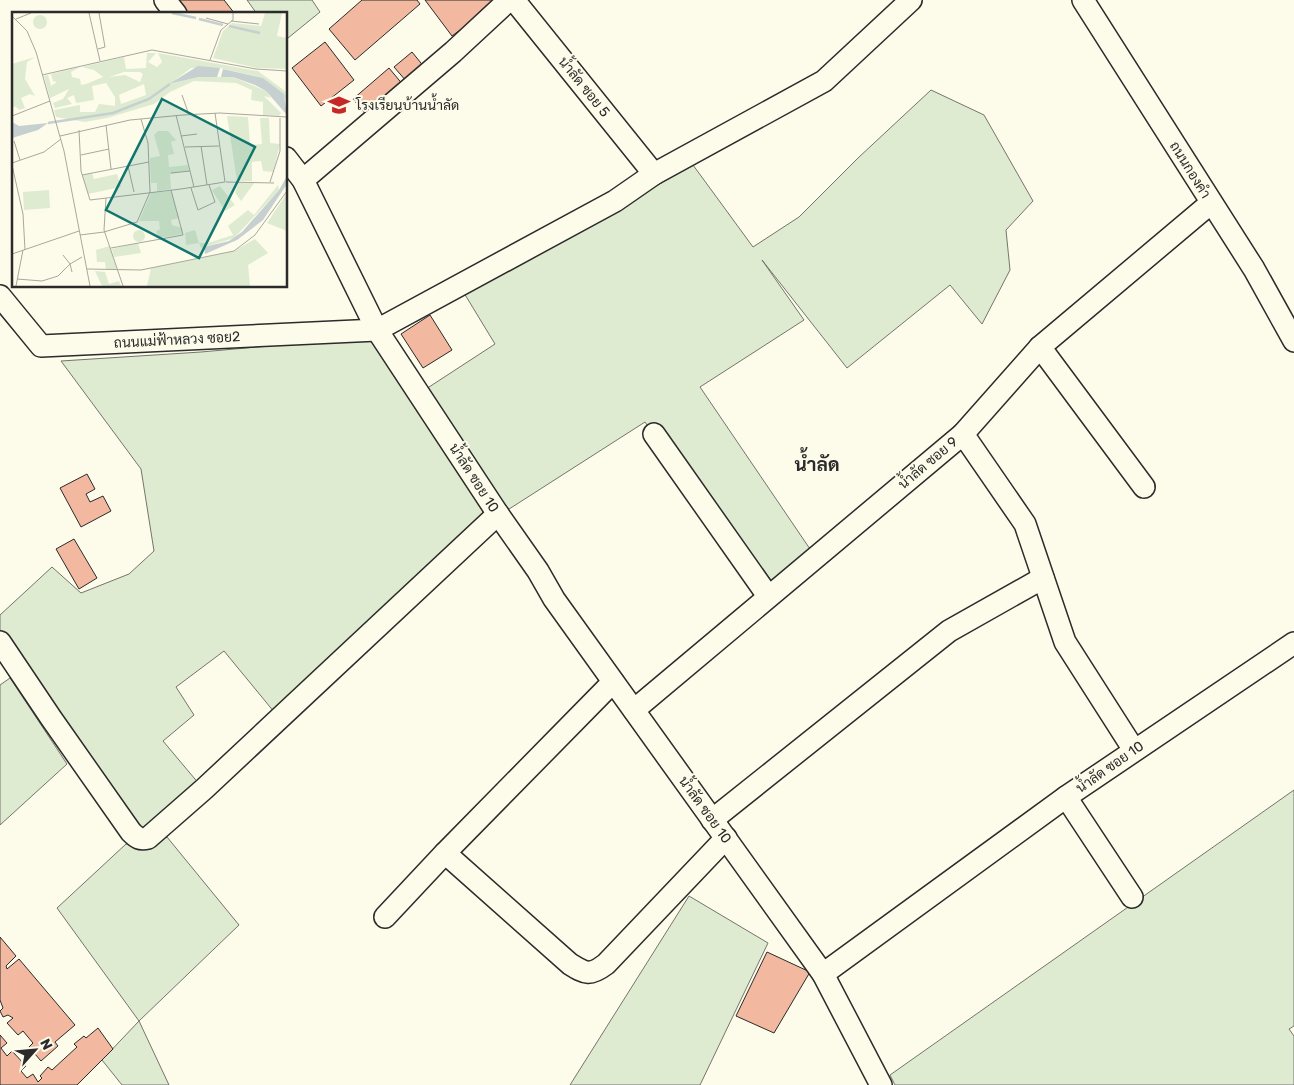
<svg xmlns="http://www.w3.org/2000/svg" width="1294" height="1085" font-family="Rubik,Sarabun,sans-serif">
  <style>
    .green { fill: #deebd1; stroke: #74746e }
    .building { fill: #f2b8a0; stroke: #2b2b2b }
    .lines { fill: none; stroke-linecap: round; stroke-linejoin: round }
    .minor-casing { stroke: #2b2b2b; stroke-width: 24 }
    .minor { stroke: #fdfbea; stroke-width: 21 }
    .labels { text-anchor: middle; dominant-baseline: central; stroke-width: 4; stroke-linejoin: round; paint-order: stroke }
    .street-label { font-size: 14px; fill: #2b2b2b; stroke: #fdfbea }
    .poi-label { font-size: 14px; fill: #2b2b2b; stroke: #fdfbea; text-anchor: start }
    .district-label { font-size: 19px; font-weight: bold; fill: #2b2b2b; stroke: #fdfbea }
    .inset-river { fill: none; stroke: #c7d0d0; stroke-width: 2.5 }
    .inset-road { fill: none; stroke: #a9a89e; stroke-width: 1 }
    .view { fill: #0f766e; fill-opacity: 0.15; stroke: #0f766e; stroke-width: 2.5 }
    .inset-edge { fill: none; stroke: #2b2b2b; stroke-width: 2.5 }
  </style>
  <rect width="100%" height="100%" fill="#fdfbea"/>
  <g class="green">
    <polygon points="247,0 312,0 320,12 288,38 286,37 286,14 257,14"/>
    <polygon points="931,90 984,115 1033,201 1006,230 1010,270 982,324 950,285 847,368 762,260 804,320 700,387 810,549 764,590 645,422 506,511 426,389 495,344 464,293 693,165 753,247 799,217 858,158"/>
    <polygon points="370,337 486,514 275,713 224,651 176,687 194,715 163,741 200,785 144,833 0,634 0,615 52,567 81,593 129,574 154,551 141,469 61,361 201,352"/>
    <polygon points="10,678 67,764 0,825 0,685"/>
    <polygon points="1294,790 1294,1026 1289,1029 1294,1036 1294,1085 895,1085 890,1075"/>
    <polygon points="167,837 239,925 139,1021 169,1085 122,1085 102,1060 139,1021 57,908 126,844"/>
    <polygon points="689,896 768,943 700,1085 570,1085"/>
  </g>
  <g class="building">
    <polygon points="176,0 224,0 235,14 186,14"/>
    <polygon points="362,0 417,0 420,4 355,60 329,29"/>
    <polygon points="425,0 500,0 452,36"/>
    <polygon points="325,42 354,80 321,106 292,68"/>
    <polygon points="412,52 425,68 407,82 394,67"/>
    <polygon points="389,68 404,86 368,117 353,99"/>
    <polygon points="430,315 452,350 423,368 401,334"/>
    <polygon points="87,474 95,489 86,494 90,502 103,496 111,511 81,527 60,488"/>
    <polygon points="74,539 97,578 79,589 56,549"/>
    <polygon points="0,937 16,956 6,966 7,969 19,959 75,1025 55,1042 58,1046 41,1061 29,1047 33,1043 23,1031 18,1035 7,1023 13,1018 8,1015 3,1017 0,1011 3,1008 0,1000"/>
    <polygon points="767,952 810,972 774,1033 736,1016"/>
    <polygon points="98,1028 113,1049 77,1085 0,1085 0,1035 7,1043 1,1048 7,1056 12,1051 26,1066 21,1071 27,1078 33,1074 38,1082 42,1078 40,1076 48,1067 52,1070 77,1047 74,1044 84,1036 86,1038"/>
  </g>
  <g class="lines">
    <g class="minor-casing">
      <g id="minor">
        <polyline points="165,0 176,14"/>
        <polyline points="514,0 654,174"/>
        <polyline points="1083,0 1254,269 1294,341"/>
        <polyline points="286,158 303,180 377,330 498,514 538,571 554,599 823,974 1066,797 1294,643"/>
        <polyline points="303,180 453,52 509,0"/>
        <polyline points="0,296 41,346 377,330 615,201 654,174 824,81 911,0"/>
        <polyline points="1040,347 1144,487"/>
        <polyline points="654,434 768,596"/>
        <polyline points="963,434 1025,524 1065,642 1134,750"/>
        <path d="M0 642 51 718 131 832C137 838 140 840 148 838L204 789 498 514"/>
        <path d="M613 682 445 853 570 964C586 974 590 976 606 964L726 838"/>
        <polyline points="634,710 963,434 1040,347 1211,203"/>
        <polyline points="1066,797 1132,897"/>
        <polyline points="712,820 949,631 1043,578"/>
        <polyline points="385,917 445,853"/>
        <polyline points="823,974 881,1085"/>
      </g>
    </g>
    <use href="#minor" class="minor"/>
  </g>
  <defs>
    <g id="school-bare" transform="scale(1.725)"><path d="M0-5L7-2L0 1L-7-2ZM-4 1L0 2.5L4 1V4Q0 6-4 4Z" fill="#c62828" stroke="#fdfbea" stroke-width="2.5" paint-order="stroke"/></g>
  </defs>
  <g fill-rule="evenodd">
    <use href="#school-bare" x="339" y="105"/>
  </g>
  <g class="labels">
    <g class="street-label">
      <text transform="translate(584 87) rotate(51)">น้ำลัด ซอย 5</text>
      <text transform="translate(1190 170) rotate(58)">ถนนกองคำ</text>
      <text transform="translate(177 340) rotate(-3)">ถนนแม่ฟ้าหลวง ซอย2</text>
      <text transform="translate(928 463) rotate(-40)">น้ำลัด ซอย 9</text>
      <text transform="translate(474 478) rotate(57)">น้ำลัด ซอย 10</text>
      <text transform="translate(1110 767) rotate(-35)">น้ำลัด ซอย 10</text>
      <text transform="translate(705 810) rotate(54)">น้ำลัด ซอย 10</text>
    </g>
    <g class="poi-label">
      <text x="356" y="105">โรงเรียนบ้านน้ำลัด</text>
    </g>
    <g class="district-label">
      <text x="817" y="464">น้ำลัด</text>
    </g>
  </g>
  <g transform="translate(12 12)">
    <rect width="275" height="275" fill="#fdfbea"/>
    <path d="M253 1H270L265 24 275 26V57L245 56 201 46 211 19 220 11 249 14ZM21 10a7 7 0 1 1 14 0a7 7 0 1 1-14 0ZM135 41H144L136 50 145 55 150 50 146 41 246 59 273 79 275 88 251 66 208 56H179L158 72 187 65H221L254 79 259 86 252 84 269 101 267 104 251 103V90L239 88 240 78 224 71 182 69 158 80 142 92 95 106 73 110 44 105 42 98 68 93V100H83L87 92 103 94V85L94 71 80 74 82 88 64 91 62 83 55 86 60 92 43 96 41 91 51 87 57 77 38 86 32 64 36 63 39 74 45 70 41 69 39 62 68 55 59 60 60 65 68 67 69 73 74 72 91 65 82 58 70 55 112 45 114 57 134 56ZM112 60H128L131 62 128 70 113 63 97 65ZM132 72 134 83 109 92 107 83ZM23 45 15 50 13 67 23 84 18 82 9 86 13 96 7 98 3 94 0 97V52ZM215 104 236 105 238 133 250 132 248 106H257L258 131 268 132 261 160 251 159 249 149 240 150V169H225ZM146 119H156L164 128 159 130 162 142 156 143 157 155 176 153 177 159 158 162 159 177 145 179V171H139L138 146 148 144 142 123ZM80 161 82 167 105 162 109 175 76 182 70 163ZM227 170H243L229 189 223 180ZM266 173 267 178 222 226 189 236 187 231 174 233 173 221 183 218 187 231H196L221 223 216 214 236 198 242 203ZM208 174 223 193 213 199 200 178ZM37 178 38 196 12 198 11 180ZM159 179 167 206 159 208 160 213 170 216 171 222 147 226 144 219 148 217 147 209H127L139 181ZM275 181V219L255 211ZM121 224a6 6 0 1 1 12 0a6 6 0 1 1-12 0ZM243 227 256 241 236 253 238 274H135L139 256 222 239ZM126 231 129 241 102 245 100 237ZM98 234 105 258H94L93 250H85L84 238ZM83 259 93 260 97 272 107 269 109 274H90Z" fill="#deebd1" fill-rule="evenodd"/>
    <path d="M186 54 208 56 205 65H187L157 72ZM211 57 251 66 272 82 275 103 254 79 243 73 221 65H209ZM0 110 7 114 36 111 26 118 0 126ZM275 164V172L251 208 225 228 193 242 192 235 217 229 230 220 267 178Z" fill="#c7d0d0"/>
    <path class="inset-river" d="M160 1 184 6M187 7 211 13M217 14 248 21M36 111 101 101 137 87 158 72"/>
    <path class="inset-road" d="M77 1 88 49M0 4 15 19 24 40 52 139 78 274M194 6 216 12M4 7 19 1M219 9 247 12M86 37 93 35 87 1M198 48 209 18 221 8V1M30 63 140 38 244 57 275 59M170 83 177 103M164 103 182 175M0 104 38 89M94 113 99 157M67 118 69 159 78 188 169 177 213 170 203 101M48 124 118 108 171 103 208 101 275 105M169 124 185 122M2 129 8 148M189 134 195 173M173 135 207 134M69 143 97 137M0 151 32 140 49 127M0 153 11 202 13 238M116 154 122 180M159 161 178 159M70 163 137 150M214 170 262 171M258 170 268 139V106M179 176 186 198 203 190 197 173M94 186 92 218 111 274M68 223 92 220 125 210 138 180 136 131 129 107M99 236 171 223 159 178M0 242 67 219M75 257 129 258 222 239 243 223 275 179M60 260 58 252 70 245M5 267 30 269 46 264 58 252 51 243M4 274 11 238"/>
    <path class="view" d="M150 87 243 135 187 246 94 198Z"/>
    <rect width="275" height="275" class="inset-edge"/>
  </g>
  <g transform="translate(35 1050) rotate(63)" stroke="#fdfbea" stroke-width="4" paint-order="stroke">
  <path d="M0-4L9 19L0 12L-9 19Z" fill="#2b2b2b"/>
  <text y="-8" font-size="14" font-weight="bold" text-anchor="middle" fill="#2b2b2b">N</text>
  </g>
</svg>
